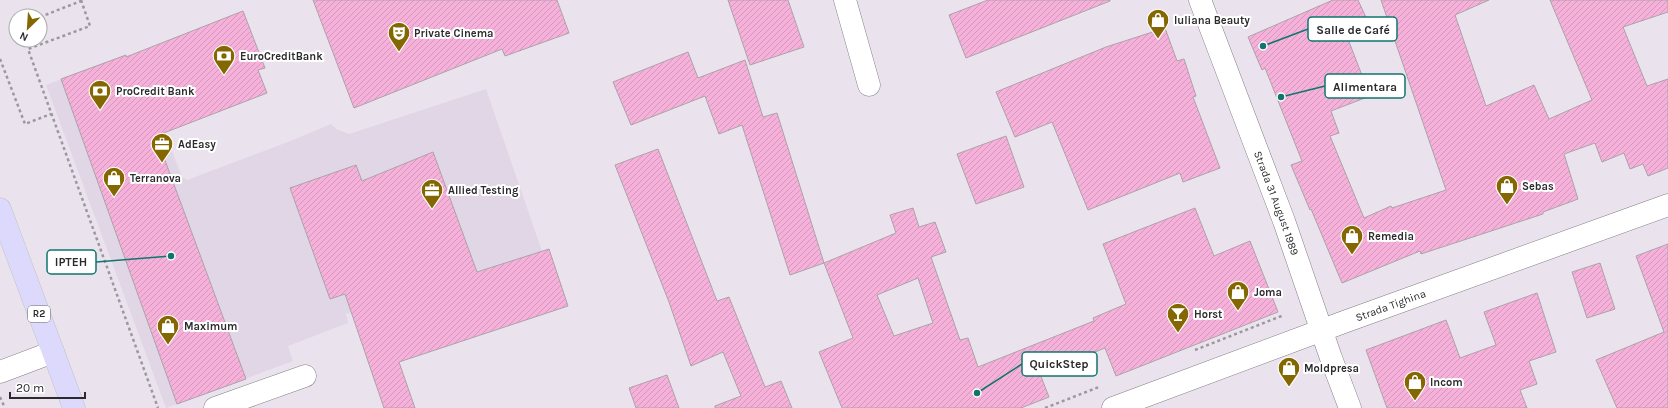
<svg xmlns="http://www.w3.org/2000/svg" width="1668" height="408" font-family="Karla,sans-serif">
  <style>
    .built { fill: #e1d6e5 }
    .building { fill: url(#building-hatch); stroke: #aca2a8; fill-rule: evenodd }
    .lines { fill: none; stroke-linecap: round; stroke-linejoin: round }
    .minor-casing { stroke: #847e86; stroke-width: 23 }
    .major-casing { stroke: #c4c3c4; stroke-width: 23 }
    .path { stroke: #9d989f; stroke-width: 2.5; stroke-dasharray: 3 3; stroke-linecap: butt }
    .minor { stroke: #fff; stroke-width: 22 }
    .major { stroke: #dcd9fc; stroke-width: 22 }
    .labels { text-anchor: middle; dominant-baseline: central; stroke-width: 4; stroke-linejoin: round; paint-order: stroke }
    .shield { fill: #fff; stroke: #6b6a6c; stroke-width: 1 }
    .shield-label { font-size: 10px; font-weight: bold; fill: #2c2a2d }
    .poi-label { font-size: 11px; font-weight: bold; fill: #2c2a2d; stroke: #fff; text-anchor: start }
    .street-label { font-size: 11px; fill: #2c2a2d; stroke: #fff }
    .leader { fill: none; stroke: #0f766e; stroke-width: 1.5 }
    .callout-dot { fill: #0f766e; stroke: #fff; stroke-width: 1.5 }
    .callout { fill: #fff; stroke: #0f766e; stroke-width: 1.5 }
    .callout-label { font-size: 12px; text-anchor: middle; font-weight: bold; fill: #2c2a2d }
  </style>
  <defs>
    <pattern id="building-hatch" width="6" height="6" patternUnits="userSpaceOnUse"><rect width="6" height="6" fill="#f6b1da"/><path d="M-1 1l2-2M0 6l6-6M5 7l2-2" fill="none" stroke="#d398bb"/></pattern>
  </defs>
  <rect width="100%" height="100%" fill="#eae3ed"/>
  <polygon class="built" points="126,55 161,136 166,135 182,177 187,180 293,140 331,124 336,129 349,134 486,89 542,251 346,314 348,323 288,346 293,361 166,408 46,85"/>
  <g class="building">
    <polygon points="313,0 557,0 569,33 505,56 502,49 354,108"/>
    <polygon points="728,0 788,0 804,47 750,65"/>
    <polygon points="988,0 1110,0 1110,1 966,58 949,15"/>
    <polygon points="1333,0 1358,0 1369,24 1346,34 1370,96 1331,111 1339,133 1330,136 1364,218 1391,206 1392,208 1446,190 1381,0 1489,0 1455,15 1486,106 1534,85 1549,119 1592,100 1550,0 1668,0 1668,12 1623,27 1647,86 1668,79 1668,168 1648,176 1643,164 1630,169 1624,153 1602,162 1595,143 1564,154 1578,199 1543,212 1543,214 1421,254 1420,251 1342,283 1311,209 1310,210 1291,165 1302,161 1265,68 1262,70 1248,37"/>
    <polygon points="243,11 265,68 258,70 267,93 156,136 246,379 177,404 61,79 126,55 126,57"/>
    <polygon points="1165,28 1177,61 1184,59 1196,96 1193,97 1220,168 1183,182 1180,173 1088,210 1052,122 1015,137 996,92 1106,47"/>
    <polygon points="688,52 698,78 745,60 763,117 777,113 824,263 790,275 742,125 719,134 705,96 631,125 613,82"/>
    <polygon points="1006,136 1024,187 976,204 957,154"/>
    <polygon points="658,149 717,301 729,297 765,387 781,381 792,408 715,408 715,406 741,396 723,352 691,366 669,302 615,165"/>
    <polygon points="433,152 477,272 549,249 568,306 399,362 415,408 384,408 345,294 330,299 290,188 356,165 362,181"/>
    <path d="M913 208 919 227 935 222 946 252 931 257 960 340 968 338 978 367 1094 321 1093 318 1126 304 1103 244 1195 208 1214 256 1250 241 1278 312 1116 376 1105 348 1040 374 1049 397 1021 408H842L819 352 853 338 824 263 896 233 890 215ZM918 278 933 323 894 336 877 295Z"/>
    <polygon points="1668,244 1668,408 1617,408 1596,360 1664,332 1636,256"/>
    <polygon points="1600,263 1615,309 1587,318 1572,272"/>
    <polygon points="1537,293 1556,352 1529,361 1537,384 1520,390 1527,408 1387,408 1366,350 1446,320 1460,358 1496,345 1484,312"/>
    <polygon points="667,375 679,408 636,408 629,388"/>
  </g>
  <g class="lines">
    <g class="minor-casing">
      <g id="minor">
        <polyline points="845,0 869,85"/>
        <path id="s1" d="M1200 0 1284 221 1331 358 1350 408"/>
        <polyline points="0,372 53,352"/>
        <polyline points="215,408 305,376"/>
        <path id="s2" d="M1113 408 1344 322 1668 205"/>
      </g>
    </g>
    <g class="major-casing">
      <polyline id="major" points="0,209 74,408"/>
    </g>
    <g class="path">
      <polyline points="81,0 90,26 28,49 158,408"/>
      <polyline points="40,17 81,1"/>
      <polyline points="10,28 16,26"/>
      <polyline points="0,59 25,124 51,114"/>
      <polyline points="1195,350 1284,315"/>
      <polyline points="0,397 5,408"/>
      <polyline points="1045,408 1099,387"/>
    </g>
    <use href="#minor" class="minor"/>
    <use href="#major" class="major"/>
  </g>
  <defs>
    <g id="shop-pin" transform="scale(1.15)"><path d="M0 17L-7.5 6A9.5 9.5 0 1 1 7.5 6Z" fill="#846701" stroke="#fff"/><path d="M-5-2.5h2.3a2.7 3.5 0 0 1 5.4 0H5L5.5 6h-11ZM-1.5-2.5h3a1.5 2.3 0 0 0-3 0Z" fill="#fff"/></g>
    <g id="theatre-pin" transform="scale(1.15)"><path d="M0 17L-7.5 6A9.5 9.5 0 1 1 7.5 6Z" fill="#846701" stroke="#fff"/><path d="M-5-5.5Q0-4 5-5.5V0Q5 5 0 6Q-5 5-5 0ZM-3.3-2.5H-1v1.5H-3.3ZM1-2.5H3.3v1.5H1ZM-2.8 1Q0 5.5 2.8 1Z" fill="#fff"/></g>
    <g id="bank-pin" transform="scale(1.15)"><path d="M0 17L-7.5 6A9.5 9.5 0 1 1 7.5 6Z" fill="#846701" stroke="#fff"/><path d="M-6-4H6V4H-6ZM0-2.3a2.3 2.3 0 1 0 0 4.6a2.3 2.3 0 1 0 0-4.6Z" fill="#fff"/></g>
    <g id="office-pin" transform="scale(1.15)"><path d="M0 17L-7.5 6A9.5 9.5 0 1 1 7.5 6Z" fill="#846701" stroke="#fff"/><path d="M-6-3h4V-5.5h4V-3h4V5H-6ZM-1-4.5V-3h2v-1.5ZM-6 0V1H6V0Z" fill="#fff"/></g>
    <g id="bar-pin" transform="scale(1.15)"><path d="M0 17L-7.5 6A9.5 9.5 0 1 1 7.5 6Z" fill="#846701" stroke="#fff"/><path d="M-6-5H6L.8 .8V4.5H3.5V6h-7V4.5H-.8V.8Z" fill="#fff"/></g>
  </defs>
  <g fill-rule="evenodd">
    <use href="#shop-pin" x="1158" y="20"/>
    <use href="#theatre-pin" x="399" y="33"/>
    <use href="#bank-pin" x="224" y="56"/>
    <use href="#bank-pin" x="100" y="91"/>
    <use href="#office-pin" x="162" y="144"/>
    <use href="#shop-pin" x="114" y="178"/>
    <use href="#shop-pin" x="1507" y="186"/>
    <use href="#office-pin" x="432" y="190"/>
    <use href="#shop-pin" x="1352" y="236"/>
    <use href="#shop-pin" x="1238" y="292"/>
    <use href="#bar-pin" x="1178" y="314"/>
    <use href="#shop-pin" x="168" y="326"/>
    <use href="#shop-pin" x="1289" y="368"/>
    <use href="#shop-pin" x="1415" y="382"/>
  </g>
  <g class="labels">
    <rect class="shield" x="28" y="306" width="22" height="16" rx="3"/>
    <g class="shield-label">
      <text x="39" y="314">R2</text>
    </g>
    <g class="poi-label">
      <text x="1174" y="20">Iuliana Beauty</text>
      <text x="414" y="33">Private Cinema</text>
      <text x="240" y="56">EuroCreditBank</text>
      <text x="116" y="91">ProCredit Bank</text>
      <text x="178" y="144">AdEasy</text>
      <text x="130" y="178">Terranova</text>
      <text x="1522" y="186">Sebas</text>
      <text x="448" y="190">Allied Testing</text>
      <text x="1368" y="236">Remedia</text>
      <text x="1254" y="292">Joma</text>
      <text x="1194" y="314">Horst</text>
      <text x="184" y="326">Maximum</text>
      <text x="1304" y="368">Moldpresa</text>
      <text x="1430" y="382">Incom</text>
    </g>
    <g class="street-label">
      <text stroke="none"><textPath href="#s1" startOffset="217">Strada 31 August 1989</textPath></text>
      <text stroke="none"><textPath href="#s2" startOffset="296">Strada Tighina</textPath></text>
    </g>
  </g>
  <path class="leader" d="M1263 46L1308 29M1281 97L1325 86M171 256L96 262M977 393L1022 364"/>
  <g class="callout-dot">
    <circle cx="1263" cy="46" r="4"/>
    <circle cx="1281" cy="97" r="4"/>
    <circle cx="171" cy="256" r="4"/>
    <circle cx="977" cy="393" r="4"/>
  </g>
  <g class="callout">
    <rect x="1308" y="17" width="89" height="24" rx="4"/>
    <rect x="1325" y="74" width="80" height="24" rx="4"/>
    <rect x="47" y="250" width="49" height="24" rx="4"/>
    <rect x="1022" y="352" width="75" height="24" rx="4"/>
  </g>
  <g class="callout-label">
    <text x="1353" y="34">Salle de Café</text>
    <text x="1365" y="91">Alimentara</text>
    <text x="71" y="266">IPTEH</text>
    <text x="1059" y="368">QuickStep</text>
  </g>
  <g transform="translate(28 28) rotate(205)"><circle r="19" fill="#ffffff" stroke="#abaaab"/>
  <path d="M0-3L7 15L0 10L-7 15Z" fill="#846701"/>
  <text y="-6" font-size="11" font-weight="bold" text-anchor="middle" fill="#2c2a2d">N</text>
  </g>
  <path d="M10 392v6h75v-6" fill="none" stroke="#2c2a2d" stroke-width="2"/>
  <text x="16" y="392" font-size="12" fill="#2c2a2d" stroke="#ffffff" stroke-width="3" paint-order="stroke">20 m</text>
</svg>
